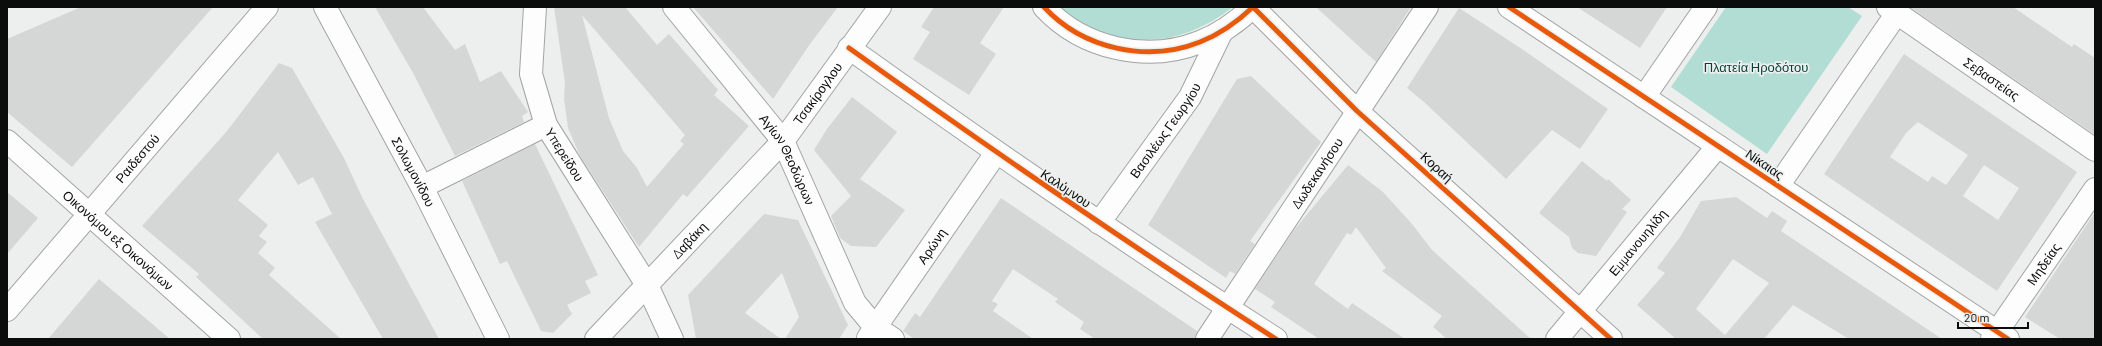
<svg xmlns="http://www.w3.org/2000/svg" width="2102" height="346" font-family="Barlow,sans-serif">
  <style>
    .green { fill: #b1ddd4 }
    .building { fill: #d5d7d6; fill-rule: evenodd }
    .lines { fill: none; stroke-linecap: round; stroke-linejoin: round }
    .minor-casing { stroke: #a2a4a3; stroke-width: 24 }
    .minor { stroke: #fcfdfc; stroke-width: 22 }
    .cycleway-casing { stroke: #ecf0ef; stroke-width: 8 }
    .cycleway { stroke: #e8590c; stroke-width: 5 }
    .labels { text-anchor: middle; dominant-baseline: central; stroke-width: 3.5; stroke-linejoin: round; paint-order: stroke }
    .park-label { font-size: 13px; fill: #083f37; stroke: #ecf0ef }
    .street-label { font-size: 13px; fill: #0b0c0c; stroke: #ecf0ef }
  </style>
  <rect width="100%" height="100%" fill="#edefee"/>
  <g class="green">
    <path d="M1058 7H1233C1176 51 1115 51 1058 7Z"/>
    <polygon points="1726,7 1848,7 1862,16 1767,154 1671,87"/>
  </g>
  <g class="building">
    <polygon points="81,7 213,7 72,167 7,112 7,39"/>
    <polygon points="375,7 423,7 455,50 465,44 480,82 501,71 528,112 522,116 524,122 455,156 413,73"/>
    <path d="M554 7H625L657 45 669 34 718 90 714 95 749 126 687 197 683 194 639 247 580 156 568 128 564 99 565 83ZM582 15 685 135 680 141 684 144 647 187 637 168 623 151 609 118Z"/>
    <polygon points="693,7 838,7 810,44 773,99"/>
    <polygon points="934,7 1004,7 980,43 996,54 969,95 913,59 930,32 921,27"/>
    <polygon points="1316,7 1411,7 1376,62"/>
    <polygon points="1577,7 1667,7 1640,48"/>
    <polygon points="1910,7 2013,7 2072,47 2074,44 2095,58 2095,135"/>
    <polygon points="1459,8 1522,49 1608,109 1580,149 1552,130 1506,179 1424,102 1407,88"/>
    <path d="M1904 54 2077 172 1997 291 1824 174ZM1918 122 1968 155 1946 185 1932 176 1928 182 1890 157 1906 133ZM1984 165 2019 188 1998 220 1963 196Z"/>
    <polygon points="279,63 292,68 344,158 362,197 439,339 383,339 315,222 332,214 313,177 298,185 278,152 238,200 268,225 259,236 267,242 258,253 275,268 269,275 341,339 263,339 196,277 199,274 142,226 227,131"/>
    <polygon points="1251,76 1321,142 1250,241 1255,244 1235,274 1230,271 1226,278 1148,225 1237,79"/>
    <polygon points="852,97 897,132 860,179 905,210 876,247 851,246 840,238 831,216 851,196 814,150 827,129"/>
    <polygon points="535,144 598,275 585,281 591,293 567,305 572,314 553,333 541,331 507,261 500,264 462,181"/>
    <polygon points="1582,161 1607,181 1608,179 1631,200 1622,209 1627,212 1596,256 1578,253 1572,248 1569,237 1539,213"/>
    <polygon points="1348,165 1383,192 1412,224 1432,250 1531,339 1447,339 1433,327 1442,316 1382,271 1386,268 1356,227 1351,235 1347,233 1314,284 1348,309 1352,303 1405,339 1319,339 1271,307 1275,302 1255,289 1294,230"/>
    <polygon points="7,192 38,218 7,254"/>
    <path d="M1736 197 1767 218 1772 211 1787 221 1781 231 1942 339H1849L1793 305 1764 339H1676L1637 305 1665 273 1657 268 1680 237 1701 201ZM1733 259 1769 283 1725 335 1696 309Z"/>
    <polygon points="1001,198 1197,331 1195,339 1095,339 1080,329 1084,322 1055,302 1058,299 1013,269 992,301 998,304 993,311 1033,339 914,339 903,331 915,313 920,317"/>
    <polygon points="2095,212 2095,339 2060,339 2025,317"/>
    <polygon points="764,214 798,220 848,325 839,339 785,339 799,317 782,273 745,313 781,339 696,339 688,295"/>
    <polygon points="99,279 138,312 170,339 48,339"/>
  </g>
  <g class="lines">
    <g class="minor-casing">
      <g id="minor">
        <path id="s1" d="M325 7 422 187 498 339"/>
        <path id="s2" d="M535 7 531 74 546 125 647 285 672 339"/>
        <path id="s3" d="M674 7 783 141 855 303 875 327 893 339"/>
        <path d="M1044 7C1083 49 1147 63 1200 42 1221 34 1237 22 1253 7L1357 111 1611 339"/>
        <polyline points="1509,7 2008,339"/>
        <path id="s4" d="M1888 7 2095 150"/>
        <path d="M849 48C989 148 1131 246 1276 339"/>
        <polyline points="1644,97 1706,7"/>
        <path id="s5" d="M7 141 229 339"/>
        <polyline points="1778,186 1897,13"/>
        <polyline points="422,187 546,125"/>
        <path id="s6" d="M1099 223 1190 97 1222 31"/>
        <path id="s7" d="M7 310 267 7"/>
        <path id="s8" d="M868 338 996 153"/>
        <path id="s9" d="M596 339 783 141 880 7"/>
        <path id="s10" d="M1207 339 1427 7"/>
        <path id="s11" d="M1557 339 1718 146"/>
        <path id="s12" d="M1992 339 2095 189"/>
      </g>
    </g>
    <use href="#minor" class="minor"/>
    <g class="cycleway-casing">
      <g id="cycleway">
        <path d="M1044 7C1083 49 1147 63 1200 42 1221 34 1237 22 1253 7L1357 111 1611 339"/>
        <polyline points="1509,7 2008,339"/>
        <path d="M849 48C989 148 1131 246 1276 339"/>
      </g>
    </g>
    <use href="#cycleway" class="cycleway"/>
  </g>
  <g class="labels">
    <g class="park-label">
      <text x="1756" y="67">Πλατεία Ηροδότου</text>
    </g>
    <g class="street-label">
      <text stroke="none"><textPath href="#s4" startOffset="126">Σεβαστείας</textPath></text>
      <text stroke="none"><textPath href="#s9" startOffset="331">Τσακίρογλου</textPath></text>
      <text stroke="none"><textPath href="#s6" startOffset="114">Βασιλέως Γεωργίου</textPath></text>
      <text stroke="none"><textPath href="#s2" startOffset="155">Υπερείδου</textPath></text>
      <text stroke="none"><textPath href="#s7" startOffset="200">Ραιδεστού</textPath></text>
      <text stroke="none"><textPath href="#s3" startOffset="191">Αγίων Θεοδώρων</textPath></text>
      <text transform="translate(1765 164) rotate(34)">Νίκαιας</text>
      <text transform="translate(1437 167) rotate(42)">Κοραή</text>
      <text stroke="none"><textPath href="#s1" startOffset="187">Σολωμονίδου</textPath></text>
      <text stroke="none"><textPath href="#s10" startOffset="199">Δωδεκανήσου</textPath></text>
      <text transform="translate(1066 188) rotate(34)">Καλύμνου</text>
      <text stroke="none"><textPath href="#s5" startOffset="149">Οικονόμου εξ Οικονόμων</textPath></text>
      <text stroke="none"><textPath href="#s9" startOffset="136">Δαβάκη</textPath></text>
      <text stroke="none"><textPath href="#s11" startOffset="126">Εμμανουηλίδη</textPath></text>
      <text stroke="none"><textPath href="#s8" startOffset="112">Αρώνη</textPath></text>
      <text stroke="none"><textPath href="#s12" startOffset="91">Μηδείας</textPath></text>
    </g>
  </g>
  <rect width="2102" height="346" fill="none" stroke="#0b0c0c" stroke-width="16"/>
  <path d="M1958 322v6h70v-6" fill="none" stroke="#0b0c0c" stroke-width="2"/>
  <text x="1964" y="322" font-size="12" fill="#0b0c0c" stroke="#ecf0ef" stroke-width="3" paint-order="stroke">20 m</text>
</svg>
